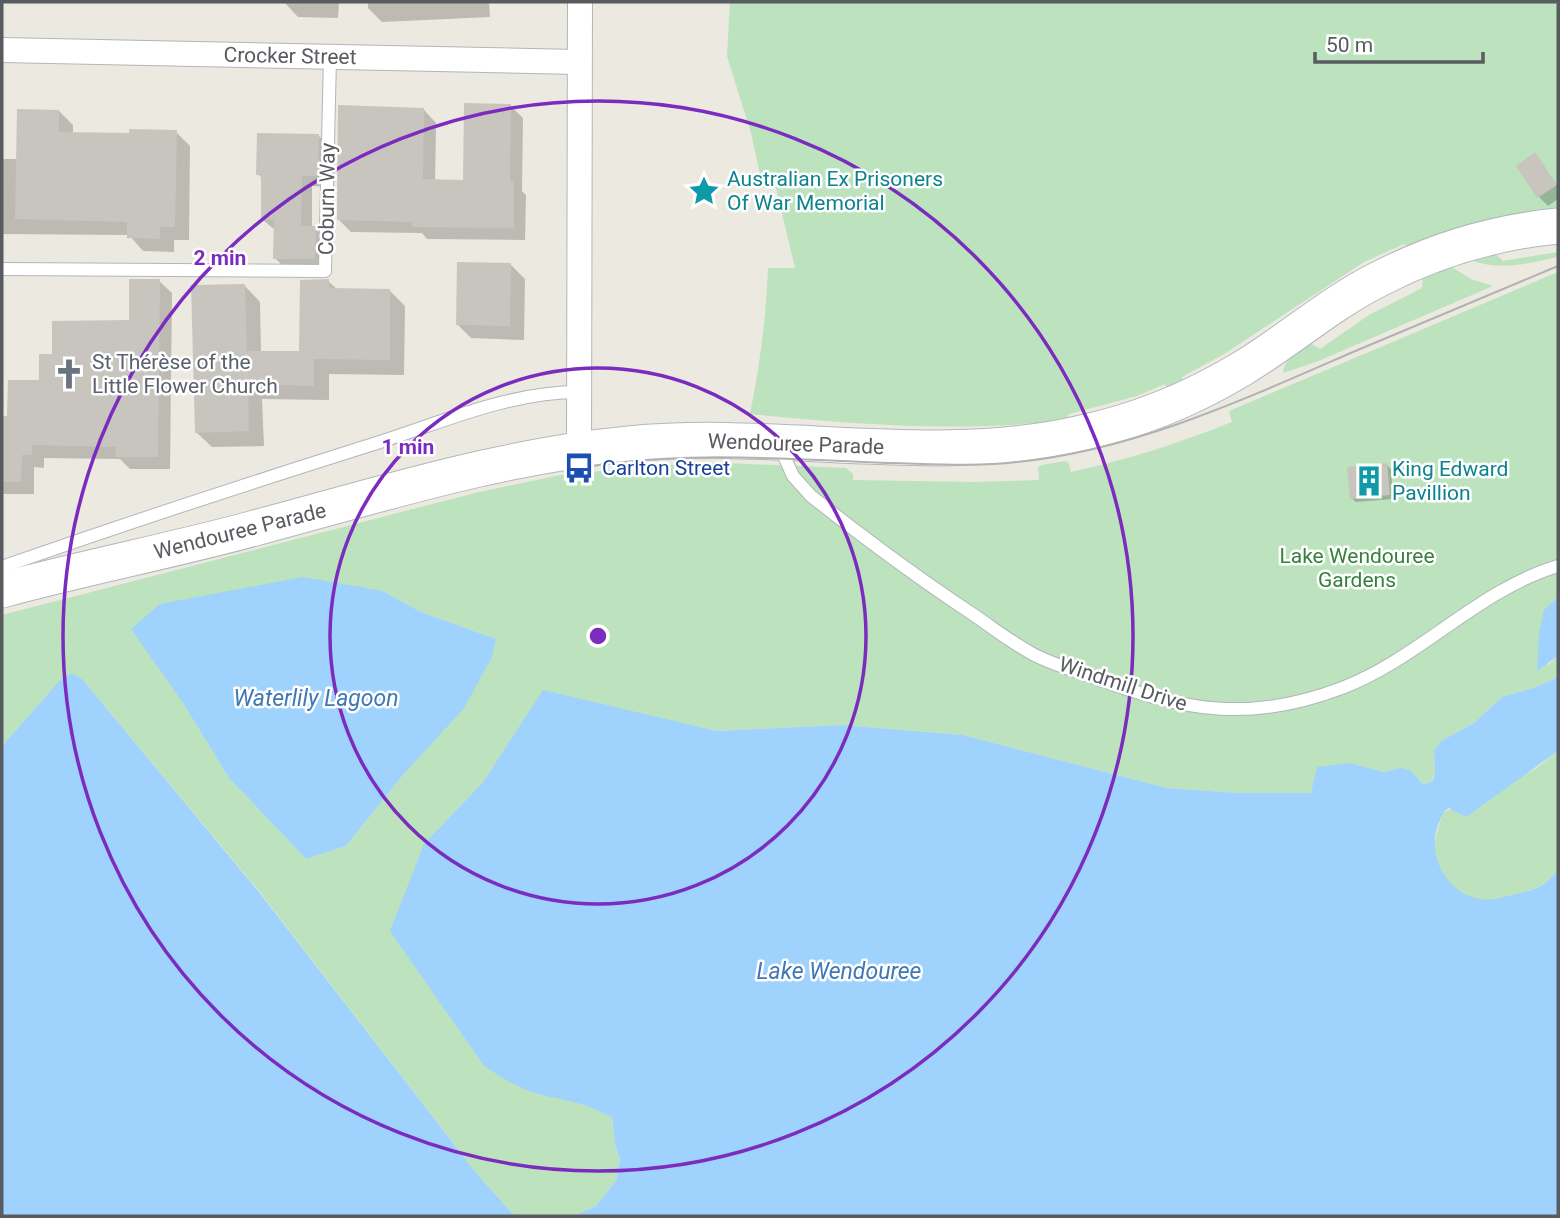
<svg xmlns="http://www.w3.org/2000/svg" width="1560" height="1218" font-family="Roboto,sans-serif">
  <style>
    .green { fill: #bce3bd; fill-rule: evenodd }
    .water { fill: #9fd2fc }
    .shadow { fill: #0003 }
    .building { fill: #c8c5bf }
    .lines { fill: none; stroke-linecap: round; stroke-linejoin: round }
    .lane-casing { stroke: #b2b6ba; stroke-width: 14 }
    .street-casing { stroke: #b2b6ba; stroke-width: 26 }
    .secondary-casing { stroke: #b3b7bc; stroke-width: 37 }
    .lane { stroke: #fff; stroke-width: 12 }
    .street { stroke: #fff; stroke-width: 24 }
    .secondary { stroke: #fff; stroke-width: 35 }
    .tram { stroke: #b1b2b2; stroke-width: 2 }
    .ring { fill: none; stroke: #7b2cbf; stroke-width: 3.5 }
    .labels { text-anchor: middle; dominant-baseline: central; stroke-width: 5; stroke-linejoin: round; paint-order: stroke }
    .street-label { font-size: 21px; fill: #585c60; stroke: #fff }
    .culture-label { font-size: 21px; fill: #0d838f; stroke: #fff; text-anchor: start }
    .worship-label { font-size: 21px; fill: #5b616d; stroke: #fff; text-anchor: start }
    .transit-label { font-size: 21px; fill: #164399; stroke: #fff; text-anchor: start }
    .park-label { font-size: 21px; fill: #36813b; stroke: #fff }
    .water-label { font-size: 23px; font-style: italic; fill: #4078b5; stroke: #fff }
    .centre { fill: #7b2cbf; stroke: #fff; stroke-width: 3.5 }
    .ring-label { font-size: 21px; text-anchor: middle; font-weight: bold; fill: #7b2cbf; stroke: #fff; stroke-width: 5; stroke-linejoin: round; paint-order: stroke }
  </style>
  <rect width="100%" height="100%" fill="#ebe9e0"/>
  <g class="green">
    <path d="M730 2H1558V214L1409 248 1404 244 1364 262 1224 354 1182 377V382L1167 388 1165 384 1137 396 1069 414 1065 420C960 433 855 424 750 414 760 365 766 318 768 268H795L776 188H763L751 133 727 56Z"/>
    <path d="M1558 252V257C1527 264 1501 271 1470 260L1495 253 1503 261Z"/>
    <path d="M1450 266 1471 279 1493 286 1316 362 1283 373C1284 359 1299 351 1310 343L1320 349 1369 315 1422 288 1423 278Z"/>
    <path d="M1558 272V597L1547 666 1558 656V677L1536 687 1502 697 1474 723 1441 741 1434 751 1435 772 1432 780 1424 785 1419 779 1400 768 1384 772 1350 763 1312 793H1238L1167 788 963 735 842 725 717 731 543 691 483 782 424 844 451 1018 484 1066 592 1106 612 1118 615 1144 620 1160 616 1181 596 1206 574 1216H519L512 1213 477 1174 259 891 83 680 62 678 2 746V615L479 492 561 475 661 465 724 463 846 468 853 474V480L974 482 1039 480 1038 467 1042 465 1066 461 1069 464 1071 472C1127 460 1179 443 1232 422L1229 411ZM383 591 421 612 496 639 403 775 346 846 306 859 229 778 183 703Z"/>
    <path d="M1558 751V870C1545 886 1537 889 1517 894 1509 896 1499 900 1491 901 1464 903 1442 880 1436 856 1432 840 1440 827 1442 813L1534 770Z"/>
  </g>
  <g class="water">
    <polygon points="303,577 383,591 421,612 496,639 492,657 464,708 403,775 346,846 306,859 229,778 183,703 131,629 160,604"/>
    <polygon points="1558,597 1558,656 1537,671 1539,633 1544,610"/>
    <polygon points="72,673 83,680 259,892 477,1174 512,1213 519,1216 2,1216 2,746 62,678"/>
    <path d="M1558 677V751L1466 817 1449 808C1441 813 1442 817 1438 825 1427 855 1446 890 1475 898 1489 902 1500 898 1512 895 1536 889 1542 889 1558 870V1216H574L596 1206 616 1181 620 1160 615 1144 612 1118C584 1101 569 1102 539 1094 519 1089 501 1077 484 1066L390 931 424 844 483 782 543 690 717 731 842 725 963 735 1167 788 1238 793H1311L1317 767 1350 763 1384 772 1400 768 1410 770 1424 785 1433 780 1435 772 1434 751 1441 741 1474 723 1502 697 1536 687Z"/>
  </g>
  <g class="shadow">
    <polygon points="284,2 339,2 338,18 298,17"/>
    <polygon points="368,2 489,2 490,17 382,22 368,8"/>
    <polygon points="510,105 523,118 522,191 526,195 525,240 427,239 422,233 351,232 339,220 424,110 436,123 435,181 464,182"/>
    <polygon points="59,111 73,125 73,134 130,135 176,132 190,146 189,240 174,240 174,252 143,251 129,235 2,234 2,159 18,159"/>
    <polygon points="319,136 330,147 329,187 312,186 312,228 315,228 326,239 326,270 286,269 275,258 275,230 262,219 263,179 258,174"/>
    <polygon points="1535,155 1558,186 1558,199 1548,206 1539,197 1518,166"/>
    <polygon points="511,265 525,279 524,340 471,338 457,324"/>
    <polygon points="159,281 172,293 170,469 130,469 120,459 44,458 44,468 34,467 34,494 2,494 2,418 9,418 41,382 54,356 130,322"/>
    <polygon points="328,281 338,290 390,291 405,306 404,375 329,374 329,400 262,399 264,446 212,447 196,432 245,286 260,302 261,353 300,353"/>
    <polygon points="1387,465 1391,469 1393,499 1356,502 1351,498"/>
  </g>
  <g class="building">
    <polygon points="464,103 511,104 510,181 514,181 514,228 412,227 412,222 337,220 338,105 424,108 423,179 463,180"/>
    <polygon points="17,109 59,110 59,132 129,133 129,129 177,130 175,227 160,227 160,239 127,238 127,222 15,219"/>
    <polygon points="257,133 319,134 318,176 302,176 301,226 316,226 315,259 273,259 274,220 261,219 261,175 256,175"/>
    <polygon points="1535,152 1557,185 1537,198 1516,166"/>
    <polygon points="457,262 511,263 510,326 456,325"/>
    <polygon points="129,279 160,279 158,457 115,457 116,447 32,445 32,455 22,455 21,482 2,482 2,416 7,416 8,380 39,380 39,354 52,354 52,321 129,320"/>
    <polygon points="329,279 329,288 390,289 390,360 314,359 314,386 248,384 249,431 195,433 191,285 245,284 247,351 299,351 300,280"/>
    <polygon points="1387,463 1390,495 1350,499 1347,467"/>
  </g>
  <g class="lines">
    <g class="lane-casing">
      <g id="lane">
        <polyline points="2,269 325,271 330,57"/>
        <path d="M779 445 793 476 811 496C864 538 918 578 974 615 993 628 1011 642 1031 653 1050 664 1074 670 1095 678 1184 711 1250 723 1342 688 1420 658 1478 590 1558 566"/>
        <path d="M2 567C127 523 253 482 380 442 445 421 510 392 579 392"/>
      </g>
    </g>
    <g class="street-casing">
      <g id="street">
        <polyline points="2,50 578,62"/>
        <polyline points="579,449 580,2"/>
      </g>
    </g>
    <g class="secondary-casing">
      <path id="secondary" d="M2 590C86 567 171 551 255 528 379 495 501 456 629 444 778 429 929 467 1077 434 1135 422 1192 399 1243 368 1289 340 1331 303 1379 279 1435 250 1495 232 1558 226"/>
    </g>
    <use href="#lane" class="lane"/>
    <use href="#street" class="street"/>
    <use href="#secondary" class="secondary"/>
    <path class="tram" d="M573 469C677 450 784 459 890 463 932 464 975 467 1017 462 1135 450 1245 399 1353 352 1421 323 1490 295 1558 266"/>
  </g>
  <g class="ring">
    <circle cx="598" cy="636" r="268"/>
    <circle cx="598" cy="636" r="535"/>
  </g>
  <defs>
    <g id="sight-bare" transform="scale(2.415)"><path d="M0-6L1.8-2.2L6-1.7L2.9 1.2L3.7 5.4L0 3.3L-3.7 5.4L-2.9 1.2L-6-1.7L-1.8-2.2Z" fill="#0f9aa8" stroke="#fff" stroke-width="2.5" paint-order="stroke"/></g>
    <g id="church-bare" transform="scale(2.415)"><path d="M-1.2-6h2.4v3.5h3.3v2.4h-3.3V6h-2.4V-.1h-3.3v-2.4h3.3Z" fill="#6b7280" stroke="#fff" stroke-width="2.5" paint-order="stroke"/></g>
    <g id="bus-bare" transform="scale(2.415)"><path d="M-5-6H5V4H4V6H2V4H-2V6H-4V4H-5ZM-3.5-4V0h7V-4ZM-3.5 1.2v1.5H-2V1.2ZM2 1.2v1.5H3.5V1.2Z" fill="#1a4fb4" stroke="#fff" stroke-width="2.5" paint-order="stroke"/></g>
    <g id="building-bare" transform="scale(2.415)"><path d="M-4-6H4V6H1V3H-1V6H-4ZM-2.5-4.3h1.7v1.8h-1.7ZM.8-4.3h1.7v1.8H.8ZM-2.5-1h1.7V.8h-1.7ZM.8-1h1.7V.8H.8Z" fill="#0f9aa8" stroke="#fff" stroke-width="2.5" paint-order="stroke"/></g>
  </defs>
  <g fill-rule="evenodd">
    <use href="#sight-bare" x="704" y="191"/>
    <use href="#church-bare" x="69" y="374"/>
    <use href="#bus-bare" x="579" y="468"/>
    <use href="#building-bare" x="1369" y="481"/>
  </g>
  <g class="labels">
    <g class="street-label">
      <text transform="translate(290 56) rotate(1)">Crocker Street</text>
      <text transform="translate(327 199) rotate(-89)">Coburn Way</text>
      <text transform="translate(796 444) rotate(2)">Wendouree Parade</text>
      <text transform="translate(240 531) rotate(-14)">Wendouree Parade</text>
      <text transform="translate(1123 684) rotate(18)">Windmill Drive</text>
    </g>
    <g class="culture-label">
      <text x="727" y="179">Australian Ex Prisoners<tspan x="727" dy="24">Of War Memorial</tspan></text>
      <text x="1392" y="469">King Edward<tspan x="1392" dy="24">Pavillion</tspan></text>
    </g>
    <g class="worship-label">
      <text x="92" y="362">St Thérèse of the<tspan x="92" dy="24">Little Flower Church</tspan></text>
    </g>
    <g class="transit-label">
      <text x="602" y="468">Carlton Street</text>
    </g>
    <g class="park-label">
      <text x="1357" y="556">Lake Wendouree<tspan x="1357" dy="24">Gardens</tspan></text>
    </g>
    <g class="water-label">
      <text x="316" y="698">Waterlily Lagoon</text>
      <text x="839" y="971">Lake Wendouree</text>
    </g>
  </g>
  <circle cx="598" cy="636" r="10" class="centre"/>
  <g class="ring-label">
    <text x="220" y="265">2 min</text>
    <text x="408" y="454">1 min</text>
  </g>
  <rect width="1560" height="1218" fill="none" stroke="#585c60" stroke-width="7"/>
  <path d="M1315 52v10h168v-10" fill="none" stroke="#585c60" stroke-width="3.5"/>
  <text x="1326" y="52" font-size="21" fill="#585c60" stroke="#ffffff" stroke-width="5" paint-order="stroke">50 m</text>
</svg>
